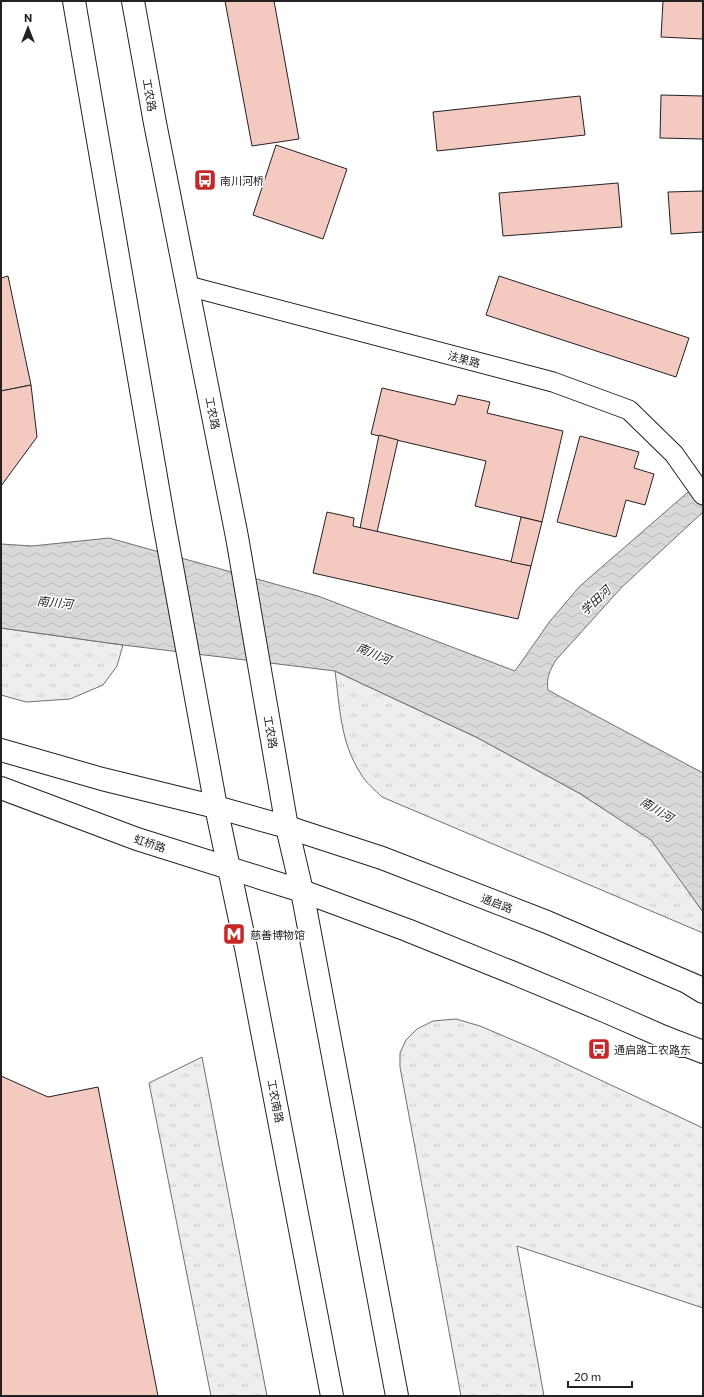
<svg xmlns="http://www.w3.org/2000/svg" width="704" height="1397" font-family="Commissioner,'Noto Sans SC',sans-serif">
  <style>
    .grass { fill: url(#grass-tufts); stroke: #6f6f6f }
    .water { fill: url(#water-waves); stroke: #6f6f6f }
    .building { fill: #f3c9c0; stroke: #222 }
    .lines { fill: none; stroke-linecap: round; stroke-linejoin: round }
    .minor-casing { stroke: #222; stroke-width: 21 }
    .primary-casing { stroke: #222; stroke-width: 24 }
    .trunk-casing { stroke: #222; stroke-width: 24 }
    .minor { stroke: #fff; stroke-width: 19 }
    .primary { stroke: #fff; stroke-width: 22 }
    .trunk { stroke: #fff; stroke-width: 22 }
    .labels { text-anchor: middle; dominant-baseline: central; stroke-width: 3; stroke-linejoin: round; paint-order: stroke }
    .street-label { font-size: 11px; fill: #222; stroke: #fff }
    .poi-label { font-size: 11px; fill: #222; stroke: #fff; text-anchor: start }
    .water-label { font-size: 12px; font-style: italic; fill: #222; stroke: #fff }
  </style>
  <defs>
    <pattern id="grass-tufts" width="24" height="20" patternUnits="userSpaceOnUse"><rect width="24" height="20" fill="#eee"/><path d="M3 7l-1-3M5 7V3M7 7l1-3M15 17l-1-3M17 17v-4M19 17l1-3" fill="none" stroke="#ccc"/></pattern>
    <pattern id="water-waves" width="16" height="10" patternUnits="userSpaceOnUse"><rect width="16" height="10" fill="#d9d9d9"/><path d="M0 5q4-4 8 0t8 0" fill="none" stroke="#bababa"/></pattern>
  </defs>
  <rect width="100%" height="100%" fill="#fff"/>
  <g class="grass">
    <polygon points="1,628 123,645 117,666 103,685 70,699 26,702 1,695"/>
    <path d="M335 671 476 737 579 793 652 840 703 912V933L382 797C375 790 366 783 361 774 340 742 340 708 335 671Z"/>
    <polygon points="456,1019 480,1026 534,1049 703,1128 703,1308 517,1246 544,1396 461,1396 400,1067 400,1053 406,1040 417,1029 433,1021"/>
    <polygon points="202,1057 267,1396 211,1396 149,1083"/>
  </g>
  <path class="water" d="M703 479V512L622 587 556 660C550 670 546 678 548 690L559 696 703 773V912L651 840 579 793 476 737 335 671 123 645 1 628V544L32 546 109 538 318 596 515 671 550 621 580 586Z"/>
  <g class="building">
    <polygon points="225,1 274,1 299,139 252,146"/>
    <polygon points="663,1 703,1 703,39 661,37"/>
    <polygon points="661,95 703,96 703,139 660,138"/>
    <polygon points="580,96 585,135 437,151 433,112"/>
    <polygon points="276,145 347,169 323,239 253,215"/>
    <polygon points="618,183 622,227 503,236 499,193"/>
    <polygon points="703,191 703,232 671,234 668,192"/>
    <polygon points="8,276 31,385 1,391 1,278"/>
    <polygon points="499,276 689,338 676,377 486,315"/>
    <polygon points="31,385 37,437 1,486 1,391"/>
    <polygon points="382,388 455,405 458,395 490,402 487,413 563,431 542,522 475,506 486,461 371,434"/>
    <polygon points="379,435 398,440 377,532 360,528"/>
    <polygon points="580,436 639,452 634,468 654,474 645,505 626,500 616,537 557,522"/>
    <polygon points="327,512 354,518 353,526 531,566 518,619 313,573"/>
    <polygon points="521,517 542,522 531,566 511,562"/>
    <polygon points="1,1076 48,1097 98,1087 158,1396 1,1396"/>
  </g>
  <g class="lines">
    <g class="minor-casing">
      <polyline id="minor" points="188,286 553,382 629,410 674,454 703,495"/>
    </g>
    <g class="primary-casing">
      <g id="primary">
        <polyline points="74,1 164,523 216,807 246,948 332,1396"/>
        <polyline points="133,1 155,123 237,537 287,827 302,891 397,1396"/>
        <polyline points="1,750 102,779 216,807 287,827 382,858 547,922 703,989"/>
        <polyline points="1,788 137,839 302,891 407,930 511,972 607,1012 664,1037 681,1046"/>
      </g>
    </g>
    <g class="trunk-casing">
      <g id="trunk">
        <polyline points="690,984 703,992"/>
        <polyline points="664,1037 703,1052"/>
      </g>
    </g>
    <use href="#minor" class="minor"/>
    <use href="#primary" class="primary"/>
    <use href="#trunk" class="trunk"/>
  </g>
  <defs>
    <g id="bus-square" transform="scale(1.15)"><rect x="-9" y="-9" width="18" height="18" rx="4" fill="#c62828" stroke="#fff"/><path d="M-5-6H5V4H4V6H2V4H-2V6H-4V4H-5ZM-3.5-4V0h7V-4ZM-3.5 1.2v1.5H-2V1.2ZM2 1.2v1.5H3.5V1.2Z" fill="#fff"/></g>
    <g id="metro-square" transform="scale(1.15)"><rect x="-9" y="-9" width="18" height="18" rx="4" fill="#c62828" stroke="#fff"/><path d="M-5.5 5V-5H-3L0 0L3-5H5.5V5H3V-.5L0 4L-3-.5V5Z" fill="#fff"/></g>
  </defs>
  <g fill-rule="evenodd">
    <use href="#bus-square" x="205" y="180"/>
    <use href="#metro-square" x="234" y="934"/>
    <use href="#bus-square" x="599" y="1049"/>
  </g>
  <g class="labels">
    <g class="street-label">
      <text transform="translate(150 95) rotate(80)">工农路</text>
      <text transform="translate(464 359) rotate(15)">法果路</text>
      <text transform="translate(213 413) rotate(79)">工农路</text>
      <text transform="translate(271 732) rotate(80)">工农路</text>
      <text transform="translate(150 843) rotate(18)">虹桥路</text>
      <text transform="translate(497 903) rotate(21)">通启路</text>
      <text transform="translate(276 1101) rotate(79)">工农南路</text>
    </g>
    <g class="poi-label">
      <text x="220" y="180">南川河桥</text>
      <text x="250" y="934">慈善博物馆</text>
      <text x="614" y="1049">通启路工农路东</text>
    </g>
    <g class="water-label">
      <text transform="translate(595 600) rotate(-43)">学田河</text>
      <text transform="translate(55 602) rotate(6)">南川河</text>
      <text transform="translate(374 653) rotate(23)">南川河</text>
      <text transform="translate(657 809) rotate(31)">南川河</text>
    </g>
  </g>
  <rect width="704" height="1397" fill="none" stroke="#222222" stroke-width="4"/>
  <g transform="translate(28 28)" stroke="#ffffff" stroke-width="3" paint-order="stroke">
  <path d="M0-3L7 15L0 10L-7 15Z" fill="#222222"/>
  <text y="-6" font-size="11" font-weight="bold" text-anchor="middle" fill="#222222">N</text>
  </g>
  <path d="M568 1381v6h64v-6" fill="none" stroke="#222222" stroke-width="2"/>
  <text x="574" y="1381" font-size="12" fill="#222222" stroke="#ffffff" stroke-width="3" paint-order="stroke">20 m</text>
</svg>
